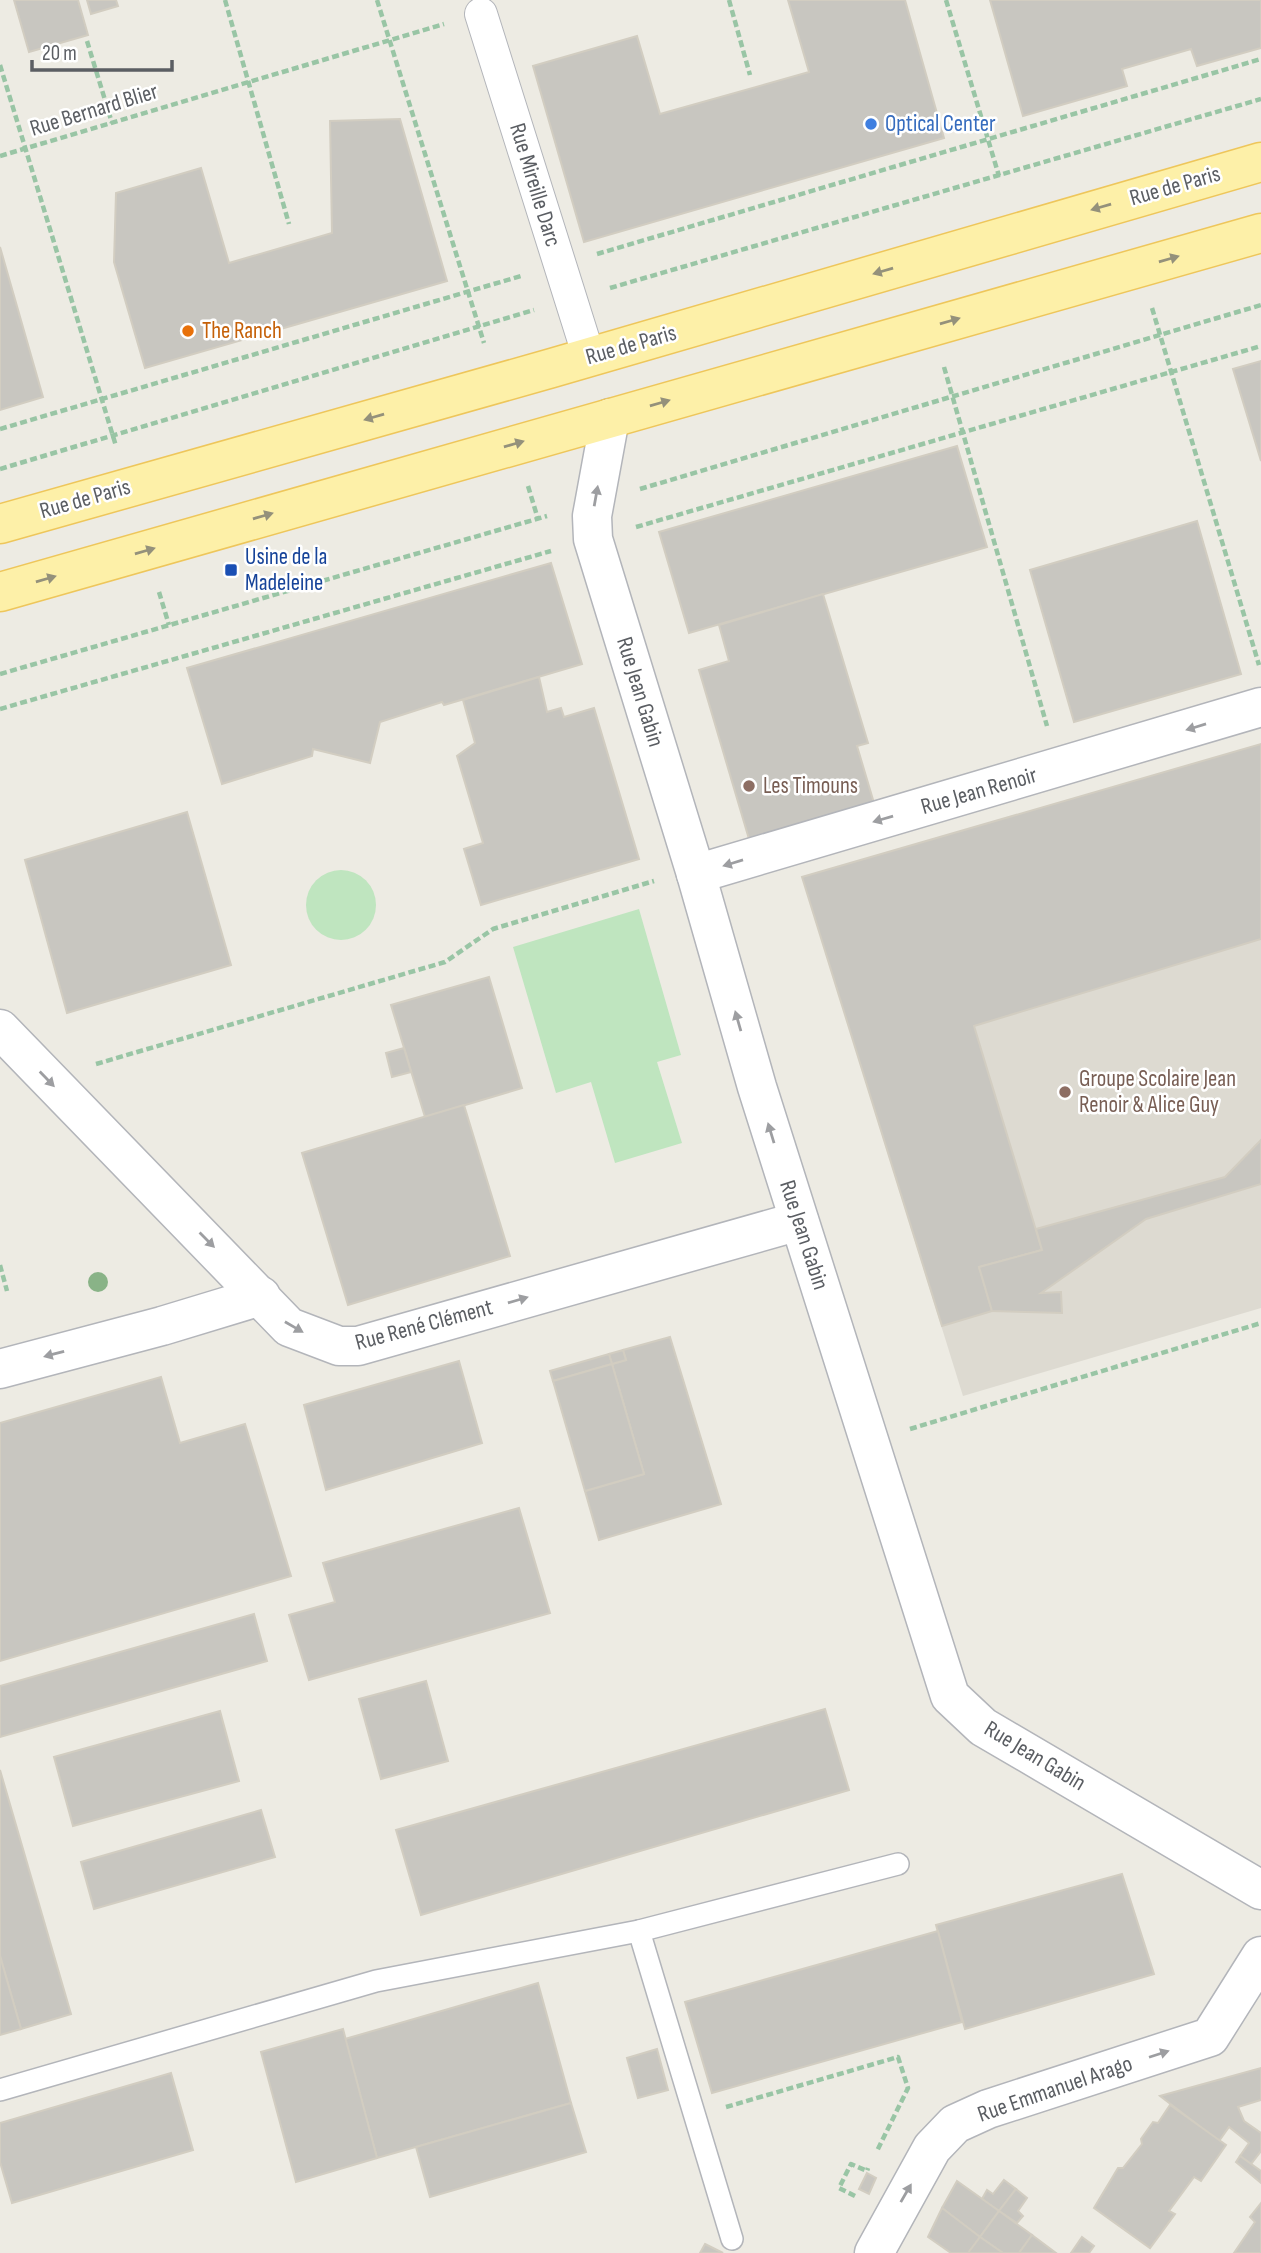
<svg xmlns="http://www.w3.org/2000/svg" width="1261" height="2253" font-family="'Sofia Sans Condensed',sans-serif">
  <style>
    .education { fill: #dddad1 }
    .green { fill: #bfe5bf }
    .building { fill: #c8c6c0; stroke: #d2cdc1; stroke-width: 2 }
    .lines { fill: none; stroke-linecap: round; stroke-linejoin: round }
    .service-casing { stroke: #b3b5ba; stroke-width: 24 }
    .pedestrian-casing { stroke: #b3b5ba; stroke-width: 34 }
    .minor-casing { stroke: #b3b5ba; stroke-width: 41 }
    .primary-casing { stroke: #eec65b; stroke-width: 41 }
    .path { stroke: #99c5a5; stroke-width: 4.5; stroke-dasharray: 7 3.5; stroke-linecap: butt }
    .service { stroke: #fff; stroke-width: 21 }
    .pedestrian { stroke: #fff; stroke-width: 32 }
    .minor { stroke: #fff; stroke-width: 38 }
    .primary { stroke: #fdf0a8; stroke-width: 38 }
    .tree { fill: #89b387 }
    .oneway { fill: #94917b }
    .oneway2 { fill: #9d9ea1 }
    .shop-dot { fill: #3f7fe0; stroke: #fff; stroke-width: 2.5 }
    .food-dot { fill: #e8710a; stroke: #fff; stroke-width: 2.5 }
    .transit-dot { fill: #1a4fb4; stroke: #fff; stroke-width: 2.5 }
    .education-dot { fill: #8d6e63; stroke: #fff; stroke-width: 2.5 }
    .labels { text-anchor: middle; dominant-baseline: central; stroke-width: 5; stroke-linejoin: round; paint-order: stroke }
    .street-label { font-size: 23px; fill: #5b5e63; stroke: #fff }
    .shop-label { font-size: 23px; fill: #366cbe; stroke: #fff; text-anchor: start }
    .food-label { font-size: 23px; fill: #c56008; stroke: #fff; text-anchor: start }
    .transit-label { font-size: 23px; fill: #164399; stroke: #fff; text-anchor: start }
    .education-label { font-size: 23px; fill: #785e54; stroke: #fff; text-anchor: start }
  </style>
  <rect width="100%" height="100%" fill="#edebe3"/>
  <polygon class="education" points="1261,744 1261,1308 963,1396 802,877"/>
  <g class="green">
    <circle cx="341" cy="905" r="35"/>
    <polygon points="639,909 681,1055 657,1062 682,1143 615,1163 591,1082 556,1093 513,947"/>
  </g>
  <g class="building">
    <polygon points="14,0 78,0 88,35 29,52"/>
    <polygon points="87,0 116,0 118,6 91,14"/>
    <polygon points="788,0 905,0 944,138 584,242 533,66 637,36 660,114 809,72"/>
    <polygon points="990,0 1261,0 1261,48 1197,66 1191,49 1122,69 1127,86 1023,116"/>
    <polygon points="400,119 447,281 145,368 114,262 116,193 201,168 229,263 332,233 330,121"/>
    <polygon points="0,247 43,397 0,410"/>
    <polygon points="1261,361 1261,461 1233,369"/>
    <polygon points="957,446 987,547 689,633 659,532"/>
    <polygon points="1197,521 1241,674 1074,722 1030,570"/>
    <polygon points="551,563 582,664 444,705 442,702 380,722 370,763 313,749 312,756 222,784 187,668"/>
    <polygon points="823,594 868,743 857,746 874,803 749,839 699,670 729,661 719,625"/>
    <polygon points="539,677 547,712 561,708 564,717 594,708 639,859 481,905 464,849 483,843 457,756 475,743 463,700"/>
    <polygon points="1261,744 1261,939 974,1026 1042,1250 979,1267 992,1311 942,1326 802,877"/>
    <polygon points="187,812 231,965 67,1013 25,860"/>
    <polygon points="489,977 522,1088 425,1117 391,1005"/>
    <polygon points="404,1048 411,1072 392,1077 386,1053"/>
    <polygon points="464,1105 510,1256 348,1305 302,1153"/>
    <polygon points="1261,1140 1261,1184 1146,1219 1041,1293 1061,1292 1062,1313 992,1311 979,1267 1042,1250 1036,1229 1225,1177"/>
    <polygon points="670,1337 721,1504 599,1540 585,1491 644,1474 612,1364 626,1360 623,1350"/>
    <polygon points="623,1350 626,1360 612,1364 609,1354"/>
    <polygon points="609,1354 612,1364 553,1381 550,1371"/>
    <polygon points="459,1361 482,1443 326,1490 304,1405"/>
    <polygon points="612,1364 644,1474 585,1491 553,1381"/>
    <polygon points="161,1377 180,1443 245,1424 291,1576 0,1661 0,1423"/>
    <polygon points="519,1508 550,1613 309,1680 289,1615 335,1602 323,1563"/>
    <polygon points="254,1614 267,1661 0,1737 0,1686"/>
    <polygon points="426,1681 448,1761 381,1779 359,1699"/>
    <polygon points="825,1709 849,1790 421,1915 396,1830"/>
    <polygon points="220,1711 239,1781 73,1826 54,1757"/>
    <polygon points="0,1770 71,2014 21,2029 0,1956"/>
    <polygon points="261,1810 275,1857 94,1909 81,1862"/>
    <polygon points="1122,1874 1154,1974 965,2029 936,1925"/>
    <polygon points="938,1931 962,2022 712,2093 685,2002"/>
    <polygon points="0,1956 21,2029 0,2035"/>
    <polygon points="538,1983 571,2103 377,2158 345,2039"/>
    <polygon points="343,2029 377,2158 296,2182 261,2052"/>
    <polygon points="657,2049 668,2090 638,2098 627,2058"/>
    <polygon points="1261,2068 1261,2100 1238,2107 1244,2121 1261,2133 1261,2151 1251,2164 1240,2156 1249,2143 1229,2127 1219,2141 1160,2096"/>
    <polygon points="171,2073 193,2150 12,2203 0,2162 0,2123"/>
    <polygon points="571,2103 586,2152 430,2197 416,2147"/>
    <polygon points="1170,2105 1226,2145 1201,2181 1194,2177 1169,2211 1175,2214 1150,2248 1094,2208 1118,2168 1123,2168 1142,2144 1141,2139 1153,2122 1158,2123"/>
    <polygon points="1240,2156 1261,2171 1261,2183 1236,2162"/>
    <polygon points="867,2173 876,2178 869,2194 859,2189"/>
    <polygon points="1004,2180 1016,2189 999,2211 982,2199 987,2190 993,2194"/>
    <polygon points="957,2181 999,2211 980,2237 942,2208"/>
    <polygon points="1016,2189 1027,2198 1018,2211 1023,2216 1017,2223 999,2211"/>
    <polygon points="1261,2203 1261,2253 1234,2253 1255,2222 1250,2217"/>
    <polygon points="942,2208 980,2237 968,2253 951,2253 928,2237"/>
    <polygon points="999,2211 1032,2235 1019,2253 1003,2253 980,2237"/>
    <polygon points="1032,2235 1056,2253 1019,2253"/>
    <polygon points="980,2237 1003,2253 968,2253"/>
    <polygon points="1082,2237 1094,2246 1089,2253 1071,2253"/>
    <polygon points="705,2244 723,2253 700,2253"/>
  </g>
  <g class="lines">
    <g class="service-casing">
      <g id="service">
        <polyline points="639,1931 732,2239"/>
        <polyline points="0,2090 376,1981 639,1931 898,1864"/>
      </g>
    </g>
    <g class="pedestrian-casing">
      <polyline id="pedestrian" points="481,14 589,357"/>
    </g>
    <g class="minor-casing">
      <g id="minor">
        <polyline points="610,418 592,516 593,539 696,874 757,1087 950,1696 983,1727 1261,1890"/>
        <polyline points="696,874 1261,707"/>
        <polyline points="0,1029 289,1327 339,1346 358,1346 799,1221"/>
        <polyline points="0,1369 162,1326 261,1296"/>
        <polyline points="874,2253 932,2148 955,2124 988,2109 1210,2037 1261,1956"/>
      </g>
    </g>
    <g class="primary-casing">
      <g id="primary">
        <polyline points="0,524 552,368 1261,162"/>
        <polyline points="0,592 1261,233"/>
      </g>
    </g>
    <g class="path">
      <polyline points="225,0 289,224"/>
      <polyline points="377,0 484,343"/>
      <polyline points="729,0 750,75"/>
      <polyline points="946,0 999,176"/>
      <polyline points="87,41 112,123"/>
      <polyline points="0,65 116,446"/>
      <polyline points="0,156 444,24"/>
      <polyline points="597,254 1261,59"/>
      <polyline points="610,288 1261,99"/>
      <polyline points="1152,308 1259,665"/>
      <polyline points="944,367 1047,726"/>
      <polyline points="0,429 521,276"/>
      <polyline points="0,469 534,310"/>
      <polyline points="528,486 538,519"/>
      <polyline points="640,489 1261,305"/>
      <polyline points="636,527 1261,346"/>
      <polyline points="159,592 169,625"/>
      <polyline points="0,674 547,516"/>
      <polyline points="0,709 551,551"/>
      <polyline points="96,1064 445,962 493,929 654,881"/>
      <polyline points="0,1265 7,1291"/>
      <polyline points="910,1429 1261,1323"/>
      <polyline points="726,2107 898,2057 908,2088 877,2151"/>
      <polyline points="855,2196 839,2188 851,2164 867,2171 868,2168"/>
    </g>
    <use href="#service" class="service"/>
    <use href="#pedestrian" class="pedestrian"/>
    <use href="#minor" class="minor"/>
    <use href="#primary" class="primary"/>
  </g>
  <circle class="tree" cx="98" cy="1282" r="10"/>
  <defs><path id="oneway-solid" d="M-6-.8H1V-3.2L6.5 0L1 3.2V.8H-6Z" transform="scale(1.75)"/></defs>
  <g class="oneway">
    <use href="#oneway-solid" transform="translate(1101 207) rotate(164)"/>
    <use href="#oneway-solid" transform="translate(1169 259) rotate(-16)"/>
    <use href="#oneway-solid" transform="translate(883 271) rotate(164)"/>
    <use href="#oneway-solid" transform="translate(950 321) rotate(-16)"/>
    <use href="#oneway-solid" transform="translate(660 403) rotate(-16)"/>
    <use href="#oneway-solid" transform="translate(374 417) rotate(164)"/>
    <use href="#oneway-solid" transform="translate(514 444) rotate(-16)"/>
    <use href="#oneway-solid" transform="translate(263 516) rotate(-16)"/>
    <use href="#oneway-solid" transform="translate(145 551) rotate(-16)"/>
    <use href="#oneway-solid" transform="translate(46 579) rotate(-16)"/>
  </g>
  <g class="oneway2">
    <use href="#oneway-solid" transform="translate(596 496) rotate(-80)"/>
    <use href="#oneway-solid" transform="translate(1196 727) rotate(163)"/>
    <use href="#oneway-solid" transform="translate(883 819) rotate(164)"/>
    <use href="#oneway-solid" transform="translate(733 863) rotate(163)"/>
    <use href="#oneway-solid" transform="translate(738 1021) rotate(-106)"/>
    <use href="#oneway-solid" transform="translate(47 1079) rotate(46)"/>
    <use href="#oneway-solid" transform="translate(771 1133) rotate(-107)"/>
    <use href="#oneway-solid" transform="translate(207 1240) rotate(45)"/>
    <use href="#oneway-solid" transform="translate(518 1300) rotate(-16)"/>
    <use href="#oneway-solid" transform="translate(294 1327) rotate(30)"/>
    <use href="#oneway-solid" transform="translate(54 1354) rotate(165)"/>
    <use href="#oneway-solid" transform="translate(1159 2054) rotate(-18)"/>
    <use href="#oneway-solid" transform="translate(906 2193) rotate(-60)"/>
  </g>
  <circle class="shop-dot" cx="871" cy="124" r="7"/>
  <circle class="food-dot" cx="188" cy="331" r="7"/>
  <rect class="transit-dot" x="224" y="563" width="14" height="14" rx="3.5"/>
  <g class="education-dot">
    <circle cx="749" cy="786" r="7"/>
    <circle cx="1065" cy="1092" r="7"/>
  </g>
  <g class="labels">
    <g class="street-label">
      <text transform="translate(94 110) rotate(-17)">Rue Bernard Blier</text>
      <text transform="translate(535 185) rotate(73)">Rue Mireille Darc</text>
      <text transform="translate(1175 186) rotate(-16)">Rue de Paris</text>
      <text transform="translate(631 345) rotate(-16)">Rue de Paris</text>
      <text transform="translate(85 499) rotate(-16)">Rue de Paris</text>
      <text transform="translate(640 692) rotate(73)">Rue Jean Gabin</text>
      <text transform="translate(979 791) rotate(-16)">Rue Jean Renoir</text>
      <text transform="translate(804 1235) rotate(72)">Rue Jean Gabin</text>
      <text transform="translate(424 1325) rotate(-15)">Rue René Clément</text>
      <text transform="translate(1035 1756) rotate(31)">Rue Jean Gabin</text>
      <text transform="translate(1055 2089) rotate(-19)">Rue Emmanuel Arago</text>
    </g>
    <g class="shop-label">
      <text x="885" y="124">Optical Center</text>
    </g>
    <g class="food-label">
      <text x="202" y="331">The Ranch</text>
    </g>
    <g class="transit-label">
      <text x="245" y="557">Usine de la<tspan x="245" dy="26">Madeleine</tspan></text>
    </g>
    <g class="education-label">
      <text x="763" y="786">Les Timouns</text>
      <text x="1079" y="1079">Groupe Scolaire Jean<tspan x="1079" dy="26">Renoir &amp; Alice Guy</tspan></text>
    </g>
  </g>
  <path d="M32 60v10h140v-10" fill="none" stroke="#5b5e63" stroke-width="3.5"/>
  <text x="42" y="60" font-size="21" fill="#5b5e63" stroke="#ffffff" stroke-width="5" paint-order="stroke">20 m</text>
</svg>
